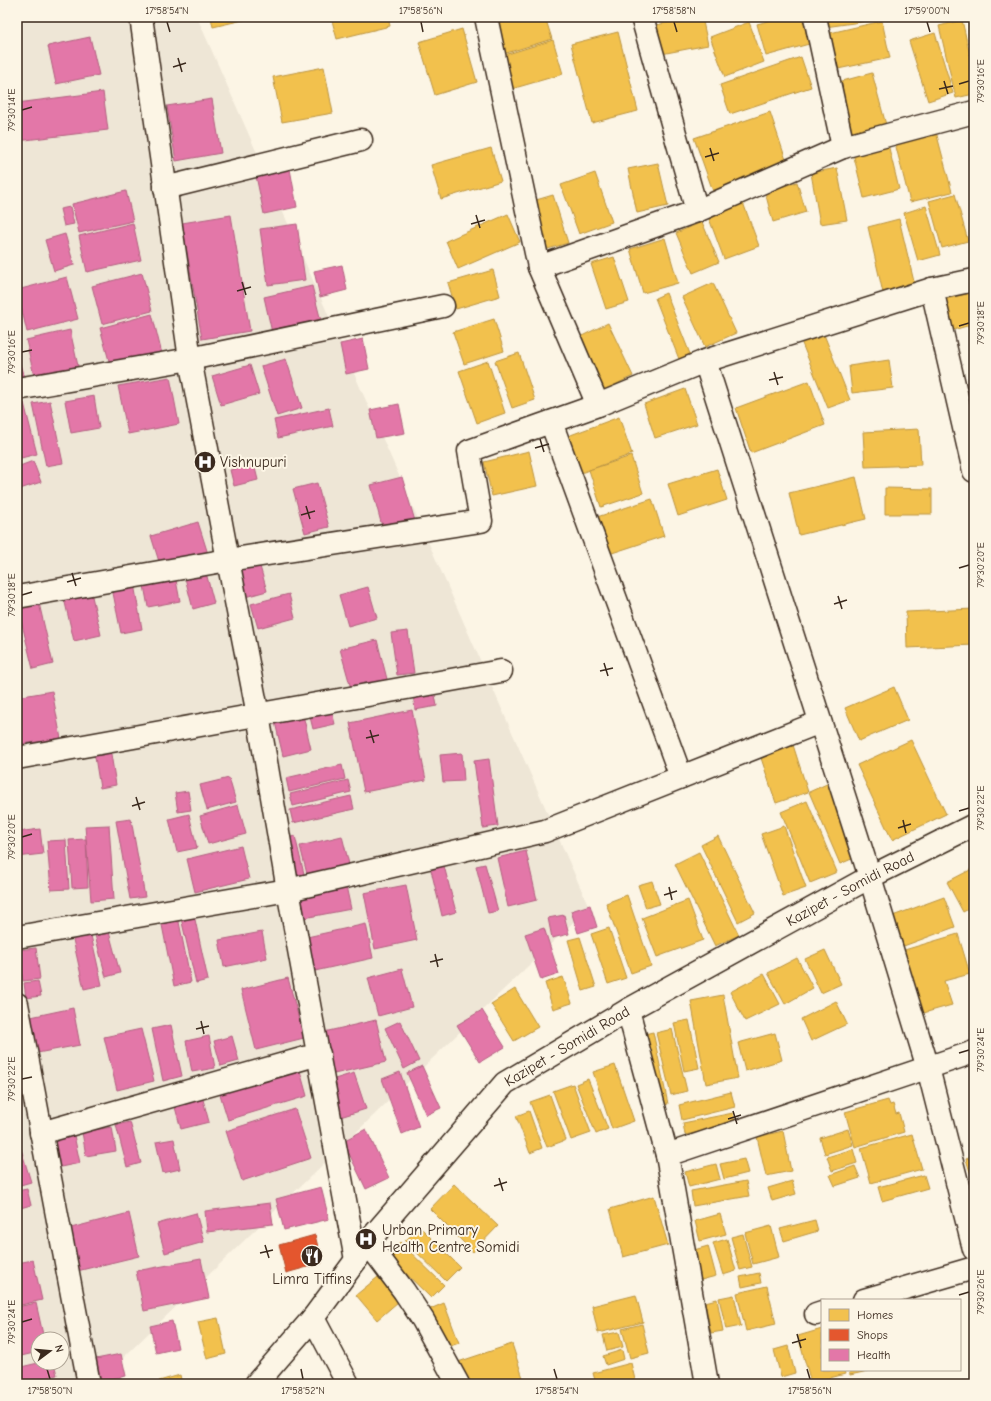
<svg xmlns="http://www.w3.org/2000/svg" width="991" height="1401" font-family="'Comic Neue',sans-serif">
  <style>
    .built { fill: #eee6d6; fill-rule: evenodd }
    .homes { fill: #f2c14e; stroke: #bb9440 }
    .shops { fill: #e4572e; stroke: #b14a29 }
    .health { fill: #e377a8; stroke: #b1607f }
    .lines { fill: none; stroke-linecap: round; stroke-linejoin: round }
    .minor-casing { stroke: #3b2a1e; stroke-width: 25 }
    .minor { stroke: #fcf5e5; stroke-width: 22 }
    .ticks { fill: none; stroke: #3b2a1e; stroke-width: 1.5 }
    .labels { text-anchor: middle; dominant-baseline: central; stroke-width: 4; stroke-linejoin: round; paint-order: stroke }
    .poi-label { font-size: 15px; fill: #3b2a1e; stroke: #fcf5e5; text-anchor: start }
    .street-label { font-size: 15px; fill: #3b2a1e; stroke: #fcf5e5 }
    .neatline { fill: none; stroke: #3b2a1e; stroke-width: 1.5 }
    .ticks-label { font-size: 10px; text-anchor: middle; fill: #3b2a1e }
  </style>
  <rect width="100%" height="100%" fill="#fcf5e5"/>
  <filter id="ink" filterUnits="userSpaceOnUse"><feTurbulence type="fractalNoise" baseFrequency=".025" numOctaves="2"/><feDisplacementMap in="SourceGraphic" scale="8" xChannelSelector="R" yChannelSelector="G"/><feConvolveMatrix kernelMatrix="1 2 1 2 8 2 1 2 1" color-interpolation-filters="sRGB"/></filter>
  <g filter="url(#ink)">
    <path class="built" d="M17 17H197L589 907 96 1384H17ZM38 1339H62V1363H38Z"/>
    <g class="homes">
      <polygon points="211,17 246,17 247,19 213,27"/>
      <polygon points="331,17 388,17 390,26 337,39"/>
      <polygon points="511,17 545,17 552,39 500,55 491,23"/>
      <polygon points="696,17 702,17 708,45 656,55 651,26"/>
      <polygon points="782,17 802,17 809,44 766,56 757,24"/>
      <polygon points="823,17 882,17 882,19 825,27"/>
      <polygon points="962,20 974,73 974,94 956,98 939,26"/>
      <polygon points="882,21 890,58 838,69 830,33"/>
      <polygon points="749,22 764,62 725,77 710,37"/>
      <polygon points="462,29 477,82 435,95 419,42"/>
      <polygon points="618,32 638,111 592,123 571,44"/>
      <polygon points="935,33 953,93 928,101 909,41"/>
      <polygon points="553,40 563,74 508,90 498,57"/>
      <polygon points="801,57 811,87 730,114 720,85"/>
      <polygon points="324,67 333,113 282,122 273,77"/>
      <polygon points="872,73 886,125 849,136 835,83"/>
      <polygon points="770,112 789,169 714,194 694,138"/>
      <polygon points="935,128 952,192 910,202 894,139"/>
      <polygon points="887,140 899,189 864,198 852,149"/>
      <polygon points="491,148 501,181 441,199 431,165"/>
      <polygon points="658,163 668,206 637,213 628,169"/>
      <polygon points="837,168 847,220 820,224 811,173"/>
      <polygon points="595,173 612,222 579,234 561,185"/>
      <polygon points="797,182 806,212 773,222 765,192"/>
      <polygon points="955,194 968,241 942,248 929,201"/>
      <polygon points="553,195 568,243 541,251 526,203"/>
      <polygon points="742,200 759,246 724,259 707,213"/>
      <polygon points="926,206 940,255 918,261 904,213"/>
      <polygon points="508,214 520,242 458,269 446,241"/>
      <polygon points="899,219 915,286 883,293 868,227"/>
      <polygon points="702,222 719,262 693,273 676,233"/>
      <polygon points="665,238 678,283 643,293 630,249"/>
      <polygon points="614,257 629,302 606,309 591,264"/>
      <polygon points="493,270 500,296 456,309 448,283"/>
      <polygon points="713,283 736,333 705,347 682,297"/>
      <polygon points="974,292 974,324 953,330 945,299"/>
      <polygon points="666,293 690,354 679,359 655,298"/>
      <polygon points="494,319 504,351 464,364 453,332"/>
      <polygon points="608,323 633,376 604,390 578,338"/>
      <polygon points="823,332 850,400 828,408 801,341"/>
      <polygon points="519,353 535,400 512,408 495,361"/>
      <polygon points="889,360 893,388 852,393 849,366"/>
      <polygon points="488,361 505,413 477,423 459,371"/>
      <polygon points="809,381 825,425 751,453 736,408"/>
      <polygon points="685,389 697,424 655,438 644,404"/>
      <polygon points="619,417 632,454 581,473 568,436"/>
      <polygon points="919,429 921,465 865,467 863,432"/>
      <polygon points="529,451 537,486 492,496 484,462"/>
      <polygon points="631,456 643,493 601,507 589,470"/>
      <polygon points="717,469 727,500 678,516 668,484"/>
      <polygon points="856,477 866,519 799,535 789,493"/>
      <polygon points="885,488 932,489 932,514 885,514"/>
      <polygon points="652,499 664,536 609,554 597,517"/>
      <polygon points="974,609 974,645 907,648 906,612"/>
      <polygon points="894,687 908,720 859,741 845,708"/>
      <polygon points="911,740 946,814 892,840 857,765"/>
      <polygon points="793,745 808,792 776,803 760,755"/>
      <polygon points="829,783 861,855 840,864 809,792"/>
      <polygon points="807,801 837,872 810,883 781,812"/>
      <polygon points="784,826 806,888 783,896 761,834"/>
      <polygon points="718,836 755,913 738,922 701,845"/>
      <polygon points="699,852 739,935 715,946 675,864"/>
      <polygon points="972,869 974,874 974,906 963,912 947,882"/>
      <polygon points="652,881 660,904 646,908 638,885"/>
      <polygon points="627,895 651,966 631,973 606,903"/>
      <polygon points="944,897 955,927 901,947 890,917"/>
      <polygon points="688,900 703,940 657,957 642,918"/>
      <polygon points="609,928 626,978 608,984 591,934"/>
      <polygon points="958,934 970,974 944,981 952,1005 920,1014 901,951"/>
      <polygon points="580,937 596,987 583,991 568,940"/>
      <polygon points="825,950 841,984 821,993 805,959"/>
      <polygon points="797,958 813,988 785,1004 768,973"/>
      <polygon points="764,974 780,1004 745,1021 730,992"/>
      <polygon points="563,977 572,1003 553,1009 545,983"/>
      <polygon points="515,989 538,1027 514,1041 491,1004"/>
      <polygon points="723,995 738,1078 706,1084 691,1001"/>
      <polygon points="836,1001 847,1024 811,1041 801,1019"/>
      <polygon points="689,1020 699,1068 684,1071 674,1023"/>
      <polygon points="672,1029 687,1091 671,1095 656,1033"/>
      <polygon points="653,1032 668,1104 657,1107 640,1035"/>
      <polygon points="775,1033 782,1060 745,1071 738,1043"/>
      <polygon points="615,1065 634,1121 612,1129 593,1072"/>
      <polygon points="588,1079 608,1129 596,1134 576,1084"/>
      <polygon points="573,1084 591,1133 571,1140 553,1091"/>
      <polygon points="731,1092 735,1107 682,1120 679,1105"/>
      <polygon points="550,1095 566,1140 547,1147 530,1102"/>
      <polygon points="888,1100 890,1105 893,1104 896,1114 899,1113 904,1132 855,1147 845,1112"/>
      <polygon points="529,1111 542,1148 530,1153 516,1116"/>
      <polygon points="733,1113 736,1124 685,1135 683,1123"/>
      <polygon points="848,1129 853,1145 825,1154 820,1138"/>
      <polygon points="783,1131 791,1171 766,1176 757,1137"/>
      <polygon points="912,1134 922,1169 871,1183 861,1148"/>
      <polygon points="853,1149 857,1163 832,1171 827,1157"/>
      <polygon points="974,1156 974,1185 966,1159"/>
      <polygon points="744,1159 748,1173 724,1179 720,1164"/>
      <polygon points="716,1164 720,1179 689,1187 685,1172"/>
      <polygon points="855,1166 860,1178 835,1186 830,1175"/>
      <polygon points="924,1175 928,1188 882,1201 878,1187"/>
      <polygon points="746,1181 749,1196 693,1206 691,1191"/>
      <polygon points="792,1181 796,1194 772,1201 768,1188"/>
      <polygon points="454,1184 498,1226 473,1252 430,1209"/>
      <polygon points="654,1196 668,1245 623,1257 610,1209"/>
      <polygon points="720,1214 726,1234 700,1241 695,1221"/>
      <polygon points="815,1220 818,1231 784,1241 780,1229"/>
      <polygon points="771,1226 779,1257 753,1264 745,1233"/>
      <polygon points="420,1227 460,1267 446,1281 405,1241"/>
      <polygon points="743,1234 752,1267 740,1270 731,1237"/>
      <polygon points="727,1239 736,1271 723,1275 713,1243"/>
      <polygon points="400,1242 444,1285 431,1298 388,1256"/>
      <polygon points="708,1246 716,1276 701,1280 694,1250"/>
      <polygon points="759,1273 761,1283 742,1287 740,1277"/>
      <polygon points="378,1277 398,1302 377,1320 356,1295"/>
      <polygon points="767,1286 776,1324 746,1331 737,1293"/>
      <polygon points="636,1295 643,1322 598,1333 592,1306"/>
      <polygon points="734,1295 741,1326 726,1329 719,1298"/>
      <polygon points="717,1299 723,1331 711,1333 705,1302"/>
      <polygon points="444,1303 459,1343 442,1349 428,1310"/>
      <polygon points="218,1318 226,1354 207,1359 198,1322"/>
      <polygon points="642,1324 649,1353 630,1358 622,1329"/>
      <polygon points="822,1329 822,1370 844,1370 845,1374 811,1383 798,1336"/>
      <polygon points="619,1332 623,1347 607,1351 603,1335"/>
      <polygon points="512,1344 523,1378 506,1384 466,1384 458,1362"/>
      <polygon points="788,1346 795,1373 781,1377 774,1350"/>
      <polygon points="622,1350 624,1359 606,1365 603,1356"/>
      <polygon points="631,1363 636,1384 596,1384 593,1373"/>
      <polygon points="849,1370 868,1370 868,1371 850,1375"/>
      <polygon points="180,1375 182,1384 160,1384 159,1381"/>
    </g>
    <polygon class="shops" points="315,1235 322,1263 286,1273 279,1245"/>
    <g class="health">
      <polygon points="90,37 99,75 56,84 48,46"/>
      <polygon points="103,92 108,130 17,141 17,103"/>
      <polygon points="212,99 221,153 176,161 167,106"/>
      <polygon points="290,169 297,207 264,214 256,176"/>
      <polygon points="126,191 133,221 79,233 72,204"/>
      <polygon points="70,207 74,224 64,226 60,209"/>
      <polygon points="231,215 250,331 202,339 182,223"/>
      <polygon points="133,223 141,260 87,272 79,236"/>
      <polygon points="297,224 305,280 268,285 260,229"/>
      <polygon points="65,234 74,265 54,271 45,240"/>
      <polygon points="342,265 347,290 320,297 314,271"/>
      <polygon points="142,273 152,311 102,324 92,286"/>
      <polygon points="67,277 78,319 27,332 17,290"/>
      <polygon points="312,286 322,325 273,337 264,297"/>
      <polygon points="152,314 162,354 111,368 100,328"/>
      <polygon points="70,330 80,375 36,385 26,340"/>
      <polygon points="363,339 369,369 346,374 340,344"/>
      <polygon points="17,354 25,381 17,383"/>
      <polygon points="286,359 302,408 277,416 261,366"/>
      <polygon points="250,365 259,394 221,405 212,376"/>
      <polygon points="170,377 179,424 128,434 118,386"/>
      <polygon points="94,396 99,428 71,433 65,401"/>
      <polygon points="50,401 63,463 46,466 33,404"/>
      <polygon points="24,403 37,454 17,459 17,404"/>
      <polygon points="399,404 405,433 376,438 370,410"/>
      <polygon points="329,408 333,426 278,438 274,420"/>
      <polygon points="33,461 41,482 17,490 17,467"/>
      <polygon points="254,464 258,480 234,486 230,470"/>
      <polygon points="402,477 415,521 383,530 371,485"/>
      <polygon points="317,483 329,527 305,533 293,489"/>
      <polygon points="198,522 208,554 161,568 151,536"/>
      <polygon points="257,556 267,591 245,597 236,563"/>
      <polygon points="205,569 214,603 193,609 184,574"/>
      <polygon points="175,575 180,601 148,607 143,580"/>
      <polygon points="134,584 142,629 121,633 112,588"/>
      <polygon points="368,587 377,618 348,626 339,595"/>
      <polygon points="90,588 101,635 74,641 63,594"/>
      <polygon points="289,594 295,618 258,628 251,604"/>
      <polygon points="39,603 53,664 33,669 18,608"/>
      <polygon points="408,631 414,673 397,675 391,633"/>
      <polygon points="377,640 388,683 352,692 340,649"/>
      <polygon points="434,690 437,706 415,710 413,693"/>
      <polygon points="52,691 61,739 20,744 17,722 17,697"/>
      <polygon points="331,708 335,724 313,729 309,713"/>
      <polygon points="412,710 426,780 364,792 350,723"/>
      <polygon points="303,715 311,749 283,756 275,722"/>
      <polygon points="110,748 116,785 100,788 94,751"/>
      <polygon points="462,753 464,781 443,782 440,755"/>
      <polygon points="489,759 498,826 483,828 474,761"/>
      <polygon points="342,765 345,779 289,792 286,778"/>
      <polygon points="229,778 236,802 207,810 200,785"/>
      <polygon points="348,780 351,792 293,806 290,794"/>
      <polygon points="188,791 191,810 178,812 175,793"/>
      <polygon points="351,796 354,809 293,823 290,810"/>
      <polygon points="238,805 246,834 208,844 200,816"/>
      <polygon points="189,814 197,848 177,852 169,819"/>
      <polygon points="131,819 145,897 130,899 116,821"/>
      <polygon points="109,825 114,899 91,901 85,826"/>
      <polygon points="40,829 43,854 17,857 17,832"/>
      <polygon points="295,836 305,878 294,880 284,839"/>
      <polygon points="342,836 350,868 308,878 300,846"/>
      <polygon points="86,839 88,887 72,888 69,840"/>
      <polygon points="66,840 69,889 51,890 47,841"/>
      <polygon points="241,846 249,879 195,892 187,859"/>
      <polygon points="526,851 537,900 508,907 497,858"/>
      <polygon points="485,864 498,911 488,913 476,866"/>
      <polygon points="444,866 456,912 442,916 431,870"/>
      <polygon points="406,885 417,940 375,949 364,893"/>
      <polygon points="346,886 351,909 304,918 299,896"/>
      <polygon points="590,905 597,927 578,933 571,911"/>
      <polygon points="194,915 208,980 196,983 181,918"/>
      <polygon points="564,915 569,934 552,938 548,918"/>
      <polygon points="178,917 191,982 174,986 161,920"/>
      <polygon points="366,924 373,958 315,971 307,937"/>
      <polygon points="544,928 559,974 541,980 525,934"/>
      <polygon points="90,931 102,985 84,989 72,935"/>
      <polygon points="109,932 120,973 106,977 95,935"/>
      <polygon points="262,932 267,958 224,967 219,940"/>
      <polygon points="36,948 40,979 23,981 18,950"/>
      <polygon points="402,969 412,1007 378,1016 368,978"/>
      <polygon points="288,978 304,1038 256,1050 241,990"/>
      <polygon points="38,981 41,996 26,998 24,983"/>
      <polygon points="73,1008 80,1045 32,1054 26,1018"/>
      <polygon points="482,1010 505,1047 480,1062 457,1025"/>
      <polygon points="376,1020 386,1062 334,1074 324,1032"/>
      <polygon points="400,1021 419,1061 404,1069 385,1028"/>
      <polygon points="171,1025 182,1076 163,1081 152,1029"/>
      <polygon points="141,1029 154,1081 117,1090 104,1037"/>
      <polygon points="209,1036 215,1068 192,1072 186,1041"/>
      <polygon points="232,1036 239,1061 221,1066 214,1041"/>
      <polygon points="422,1066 441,1108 426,1115 407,1073"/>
      <polygon points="299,1067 307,1096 228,1120 219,1091"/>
      <polygon points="400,1072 419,1127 402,1134 382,1079"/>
      <polygon points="354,1073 366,1109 337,1118 325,1082"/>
      <polygon points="201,1092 209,1122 181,1129 173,1100"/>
      <polygon points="295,1109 311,1158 242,1181 226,1131"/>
      <polygon points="130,1122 141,1163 127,1167 116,1125"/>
      <polygon points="112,1127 116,1151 86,1156 82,1132"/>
      <polygon points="366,1129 389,1178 366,1189 343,1141"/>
      <polygon points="73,1131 80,1163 51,1169 45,1137"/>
      <polygon points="17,1136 31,1182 17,1186"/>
      <polygon points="174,1139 180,1169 163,1173 156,1142"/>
      <polygon points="321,1187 329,1219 284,1230 276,1199"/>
      <polygon points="27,1189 31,1205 17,1209 17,1191"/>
      <polygon points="270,1203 273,1224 207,1232 205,1211"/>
      <polygon points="129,1213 139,1256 73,1272 63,1230"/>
      <polygon points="196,1213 204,1242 165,1253 157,1224"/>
      <polygon points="201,1259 209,1298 144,1311 136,1271"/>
      <polygon points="33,1260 42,1300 17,1306 17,1263"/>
      <polygon points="36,1303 44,1339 38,1339 38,1352 17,1357 17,1307"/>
      <polygon points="172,1321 178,1348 156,1353 150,1326"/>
      <polygon points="121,1354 126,1376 95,1382 91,1360"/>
      <polygon points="38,1363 54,1363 57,1375 17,1384 17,1368"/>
    </g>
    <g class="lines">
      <g class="minor-casing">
        <g id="minor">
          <polyline points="141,17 190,359 228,560 258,715 288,890 356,1260"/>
          <polyline points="486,17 539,267 598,405"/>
          <polyline points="642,17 697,211"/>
          <polyline points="815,17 843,147"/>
          <polyline points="165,188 361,140"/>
          <polyline points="539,267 697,211 843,147 974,112"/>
          <polyline points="932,289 974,471"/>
          <polyline points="705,361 870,877 928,1068 974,1249"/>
          <polyline points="17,389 190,359 443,306"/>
          <polyline points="551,422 681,777"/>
          <polyline points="17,597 228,560 481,521 469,451 598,405 705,361 932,289 974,280"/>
          <polyline points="17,758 501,671"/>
          <polyline points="17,937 288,890 545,831 820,722"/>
          <polyline points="17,1004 89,1384"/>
          <polyline points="628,1010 667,1155 707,1384"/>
          <polyline points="41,1133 319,1054"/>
          <polyline points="667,1155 974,1052"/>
          <polyline points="368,1243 404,1291 423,1320 458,1384"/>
          <polyline points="864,1300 974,1268"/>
          <polyline points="816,1314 822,1312"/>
          <polyline points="313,1318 348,1384"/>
          <path id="s1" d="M256 1384 313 1318 356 1260 373 1236 505 1083 628 1010 870 877 974 825"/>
        </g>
      </g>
      <use href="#minor" class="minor"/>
    </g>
  </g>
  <path class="ticks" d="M167 22 170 32M421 22 423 32M674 22 677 32M927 22 930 32M178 58 182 72M173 67 186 63M944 81 948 94M959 84 969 81M939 89 953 86M22 110 32 107M710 148 714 161M705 157 719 153M476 215 480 228M471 224 485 220M242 282 246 295M237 291 251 287M959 326 969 323M22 352 32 350M774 372 778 385M769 380 783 377M540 439 544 452M535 448 549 444M306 506 310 519M301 515 315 511M959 568 969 565M72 573 76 586M67 582 81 578M22 595 32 592M838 596 842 609M834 604 847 600M604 663 608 676M600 671 613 668M370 730 374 743M366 738 379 735M136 797 140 810M132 806 145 802M959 811 969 808M903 820 906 833M898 828 911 824M22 837 32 834M669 887 672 900M664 895 677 891M435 954 438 967M430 962 443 959M201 1021 204 1034M196 1029 209 1026M959 1053 969 1050M22 1079 32 1077M733 1111 737 1124M728 1119 741 1115M499 1178 503 1191M494 1186 507 1182M265 1245 269 1258M260 1253 273 1250M959 1295 969 1292M22 1322 32 1319M797 1334 801 1348M792 1343 806 1339M47 1369 50 1379M301 1369 303 1379M554 1369 557 1379M807 1369 810 1379"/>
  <defs>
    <g id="hospital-disc" transform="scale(1.15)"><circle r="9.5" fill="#3b2a1e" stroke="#fcf5e5"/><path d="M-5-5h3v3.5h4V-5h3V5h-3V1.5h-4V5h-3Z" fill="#fff"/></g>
    <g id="restaurant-disc" transform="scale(1.15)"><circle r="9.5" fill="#3b2a1e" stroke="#fcf5e5"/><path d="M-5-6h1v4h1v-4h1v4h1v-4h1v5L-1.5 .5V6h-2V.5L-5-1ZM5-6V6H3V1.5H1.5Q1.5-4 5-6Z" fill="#fff"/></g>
  </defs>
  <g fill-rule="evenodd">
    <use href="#hospital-disc" x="205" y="462"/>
    <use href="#hospital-disc" x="366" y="1239"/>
    <use href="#restaurant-disc" x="312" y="1256"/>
  </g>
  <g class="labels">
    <g class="poi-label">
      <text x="220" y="462">Vishnupuri</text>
      <text x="382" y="1230">Urban Primary<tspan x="382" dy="17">Health Centre Somidi</tspan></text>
      <text x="312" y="1279" text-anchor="middle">Limra Tiffins</text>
    </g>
    <g class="street-label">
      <text stroke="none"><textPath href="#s1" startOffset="787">Kazipet - Somidi Road</textPath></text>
      <text stroke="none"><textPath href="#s1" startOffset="463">Kazipet - Somidi Road</textPath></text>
    </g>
  </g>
  <rect width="991" height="1401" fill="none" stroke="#fcf5e5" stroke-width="44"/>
  <rect x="821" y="1299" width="140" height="72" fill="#fcf5e5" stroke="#afa495"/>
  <rect x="829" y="1309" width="20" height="12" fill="#f2c14e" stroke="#afa495"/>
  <text x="857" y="1319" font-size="12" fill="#3b2a1e">Homes</text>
  <rect x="829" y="1329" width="20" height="12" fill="#e4572e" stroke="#afa495"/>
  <text x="857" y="1339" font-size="12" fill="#3b2a1e">Shops</text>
  <rect x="829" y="1349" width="20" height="12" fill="#e377a8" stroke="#afa495"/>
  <text x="857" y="1359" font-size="12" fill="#3b2a1e">Health</text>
  <g transform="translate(50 1351) rotate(74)"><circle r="19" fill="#fcf5e5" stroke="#afa495"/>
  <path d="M0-3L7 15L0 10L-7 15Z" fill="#3b2a1e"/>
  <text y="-6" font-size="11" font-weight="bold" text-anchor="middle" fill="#3b2a1e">N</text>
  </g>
  <rect x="22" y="22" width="947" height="1357" class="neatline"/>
  <g class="ticks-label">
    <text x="167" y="14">17°58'54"N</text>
    <text x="421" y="14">17°58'56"N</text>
    <text x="674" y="14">17°58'58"N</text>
    <text x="927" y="14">17°59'00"N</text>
    <text transform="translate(980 81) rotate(-90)" y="4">79°30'16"E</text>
    <text transform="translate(11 110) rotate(-90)" y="4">79°30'14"E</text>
    <text transform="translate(980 323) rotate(-90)" y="4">79°30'18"E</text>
    <text transform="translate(11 352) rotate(-90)" y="4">79°30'16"E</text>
    <text transform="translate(980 565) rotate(-90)" y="4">79°30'20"E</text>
    <text transform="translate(11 595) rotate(-90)" y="4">79°30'18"E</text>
    <text transform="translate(980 808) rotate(-90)" y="4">79°30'22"E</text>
    <text transform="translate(11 837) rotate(-90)" y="4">79°30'20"E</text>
    <text transform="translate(980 1050) rotate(-90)" y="4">79°30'24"E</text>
    <text transform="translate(11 1079) rotate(-90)" y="4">79°30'22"E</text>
    <text transform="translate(980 1292) rotate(-90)" y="4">79°30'26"E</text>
    <text transform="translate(11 1322) rotate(-90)" y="4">79°30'24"E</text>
    <text x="50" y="1394">17°58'50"N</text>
    <text x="303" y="1394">17°58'52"N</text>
    <text x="557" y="1394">17°58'54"N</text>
    <text x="810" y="1394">17°58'56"N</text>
  </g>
</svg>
